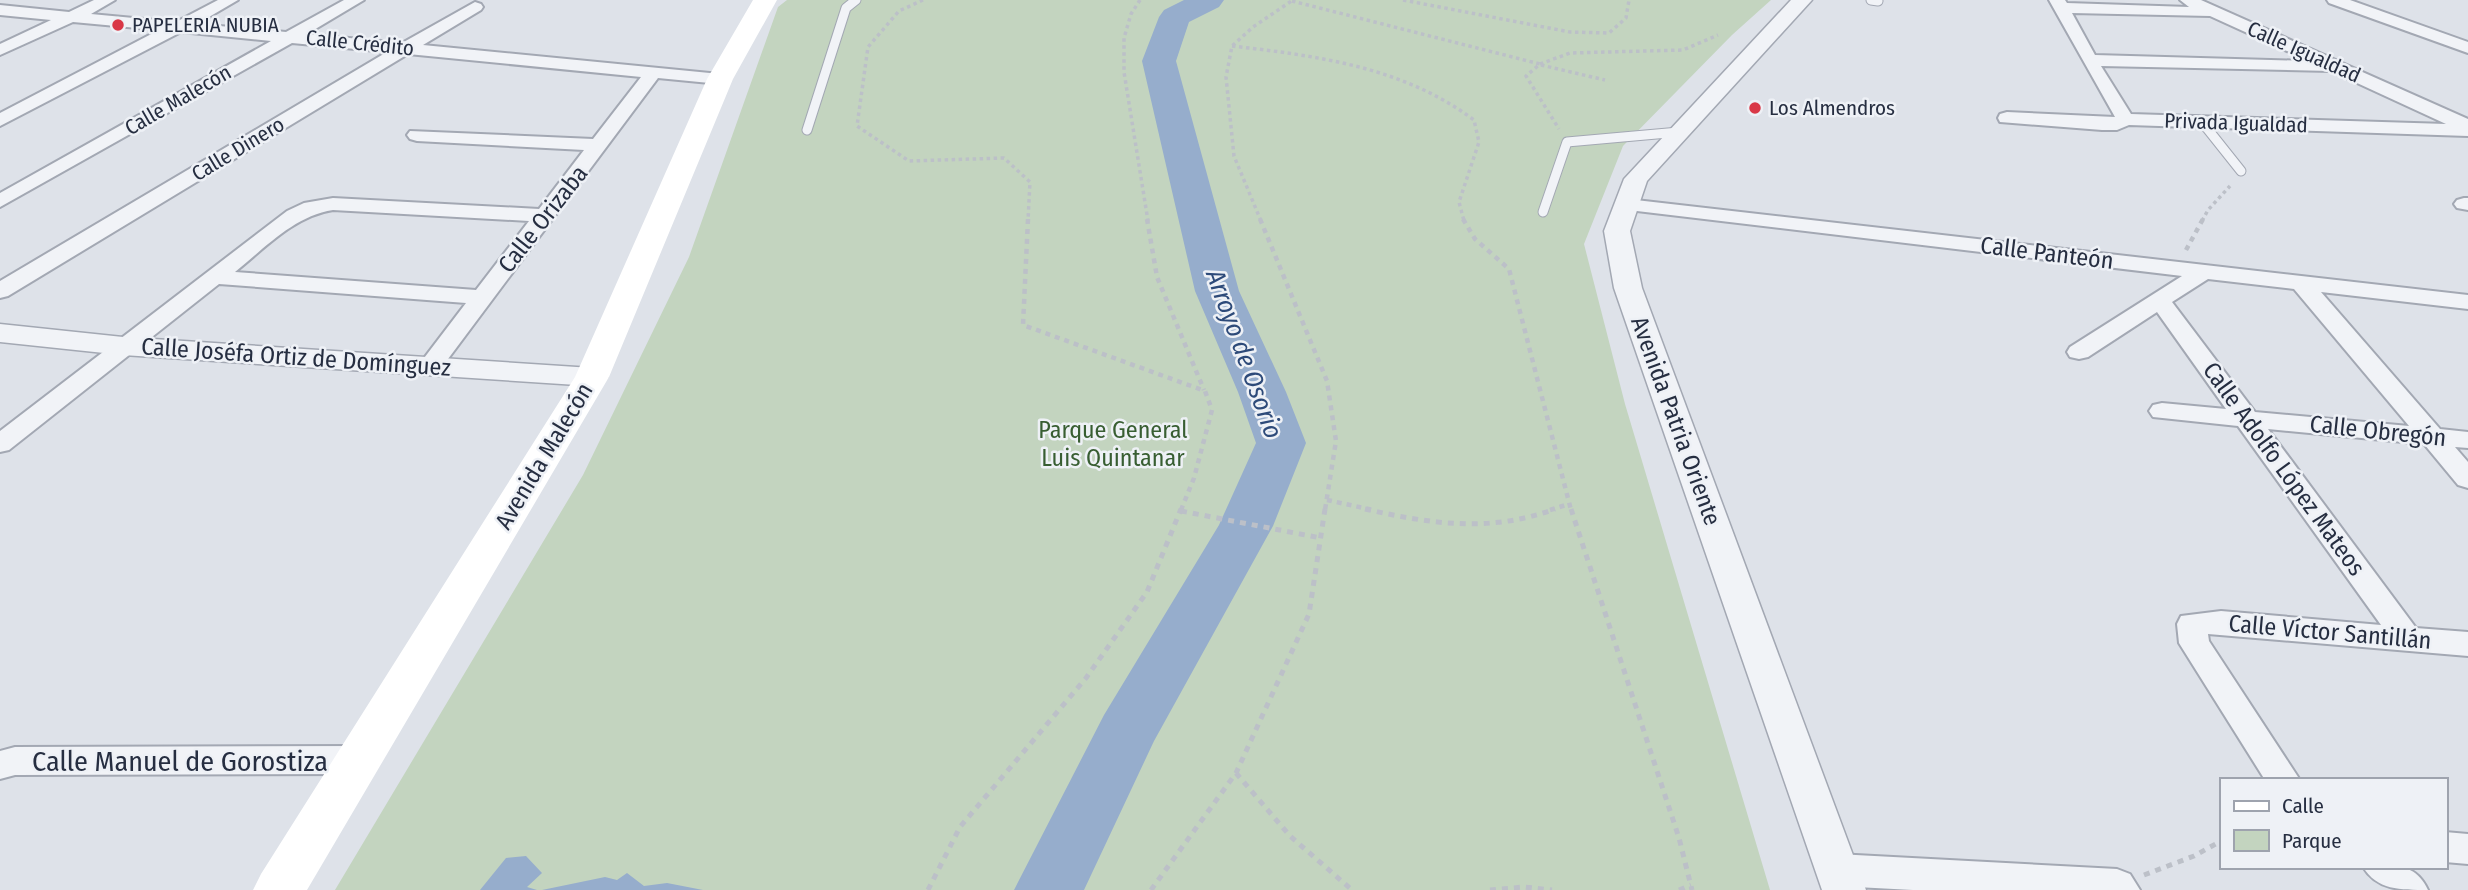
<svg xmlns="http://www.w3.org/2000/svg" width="2468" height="890" font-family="'Fira Sans Condensed',sans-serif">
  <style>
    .green { fill: #c3d4bf }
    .water { fill: #96adcc }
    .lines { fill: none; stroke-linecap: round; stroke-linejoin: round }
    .river { fill: #96adcc; fill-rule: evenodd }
    .service-casing { stroke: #a3a8b3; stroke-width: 11 }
    .minor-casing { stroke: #a3a8b3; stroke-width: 4 }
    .tertiary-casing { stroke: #a3a8b3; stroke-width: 3 }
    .path-far2 { stroke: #bcc0c8; stroke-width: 3.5; stroke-dasharray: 3.5 3.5; stroke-linecap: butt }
    .path-far1 { stroke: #bcc0c8; stroke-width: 4.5; stroke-dasharray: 5 5; stroke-linecap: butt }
    .path { stroke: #bcc0c8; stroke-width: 5; stroke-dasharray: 6 6; stroke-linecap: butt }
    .service { stroke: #f1f3f7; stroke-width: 9 }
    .minor { fill: #f1f3f7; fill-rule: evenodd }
    .tertiary { fill: #f1f3f7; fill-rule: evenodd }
    .secondary { fill: #fff; fill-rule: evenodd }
    .poi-dot { fill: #d93847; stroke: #eef1f6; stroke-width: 2.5 }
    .labels { text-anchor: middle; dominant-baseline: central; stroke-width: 5; stroke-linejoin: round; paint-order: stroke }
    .far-poi-label { font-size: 21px; fill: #262e41; stroke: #eef1f6; text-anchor: start }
    .far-street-label { font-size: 21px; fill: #262e41; stroke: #eef1f6 }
    .street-label { font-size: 24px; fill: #262e41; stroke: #eef1f6 }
    .park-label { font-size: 24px; fill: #385e32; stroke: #eef1f6 }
    .water-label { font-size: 26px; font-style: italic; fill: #2d4a79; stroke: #eef1f6 }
    .near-street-label { font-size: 28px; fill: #262e41; stroke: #eef1f6 }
  </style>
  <rect width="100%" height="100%" fill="#dee2e9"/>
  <polygon class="green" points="787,0 1771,0 1732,35 1623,146 1584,244 1625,404 1770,890 335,890 583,475 689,257 778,7"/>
  <g class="water">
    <polygon points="526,856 542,873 527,887 537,890 480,890 506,858"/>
    <polygon points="627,873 644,886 667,883 703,890 542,890 605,877 617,880"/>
  </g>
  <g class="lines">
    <polygon class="river" points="1184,0 1224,0 1219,7 1189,22 1176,61 1239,291 1286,392 1306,443 1273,526 1154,741 1084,890 1014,890 1104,715 1219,525 1256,443 1238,392 1195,291 1142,61 1159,17 1164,10"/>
    <g class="service-casing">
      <g id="service">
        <polyline points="1871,0 1878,1"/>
        <polyline points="2202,122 2241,171"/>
        <polyline points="807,130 846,8 856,0"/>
        <polyline points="1543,212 1567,142 1679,132"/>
      </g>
    </g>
    <g class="minor-casing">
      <g id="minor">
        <path d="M94 0H115L91 14 176 22 218 0H238L197 24 286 32 344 0H364L307 34 402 43 475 2 481 4 483 7 481 10 423 45 720 74 729 79 720 84 658 78 439 371 430 373 421 371 418 366 466 303 219 284 9 450 0 452V431L287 211 304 203 333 198 539 209 584 150 417 141 410 139 407 135 410 131 593 139 641 77 408 54 8 296 0 298V281L387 52 292 43 0 207V193L271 41 181 32 0 126V113L159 30 73 22 0 55V44L51 20 0 15V5L69 12ZM333 210 529 221 476 290 235 272C265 248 294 216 333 210Z"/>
        <path d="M2049 0H2065L2067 3 2189 7 2180 0H2201L2468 119V136L2129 125 2117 130H2102L2000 122 1998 118 2000 114 2007 112 2115 117ZM2072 13 2210 16 2309 61 2095 55ZM2101 66 2331 71 2446 124 2131 114Z"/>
        <polygon points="2327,0 2350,0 2468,42 2468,53 2329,3"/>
        <polygon points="2464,198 2468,198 2468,210 2457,208 2454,204 2457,200"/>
        <path d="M1627 199 2468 295V309L2321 292 2440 429 2468 432V448L2455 447 2468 462V488L2458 485 2424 444 2268 429 2416 628 2468 632V656L2208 634 2209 641 2300 780H2265L2179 643 2177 624 2181 616 2221 611 2381 625 2238 426 2153 417 2149 411 2153 405 2162 403 2226 409 2157 312 2088 357 2079 359 2070 357 2067 352 2070 347 2182 276 1620 209 1617 205 1620 201ZM2208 279 2294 289 2409 426 2255 412 2172 302Z"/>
        <polygon points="360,746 372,750 377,760 372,770 360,774 15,775 0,779 0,751 15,747"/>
        <polygon points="2445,832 2468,834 2468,864 2445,862"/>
        <polygon points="1837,854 2117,869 2130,874 2140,890 1913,890 1837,886 1824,881 1819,870 1824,859"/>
        <path d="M2363 867C2392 867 2414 860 2428 890 2400 890 2377 890 2363 867Z"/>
      </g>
    </g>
    <g class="tertiary-casing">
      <g id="tertiary">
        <polygon points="1791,0 1812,0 1647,181 1630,231 1642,288 1866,890 1822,890 1614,288 1604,231 1624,179"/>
        <polygon points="0,324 123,337 592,368 602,371 607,377 602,383 592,386 123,355 0,342"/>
      </g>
    </g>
    <g class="path-far2">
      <polyline points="923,0 899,11 868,47 857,126 909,161 1004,158 1030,182 1028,221"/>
      <polyline points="1140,0 1131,14 1124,38 1124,72 1148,221"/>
      <polyline points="1403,0 1570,32 1609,33 1626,18 1629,0"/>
      <polyline points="1292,1 1540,64 1526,76 1559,129"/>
      <path d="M1232 46C1318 56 1403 67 1474 120L1479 142 1459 202 1464 221"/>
      <polyline points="1540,64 1570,53 1683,50 1718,35"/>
      <polyline points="1541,65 1605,80"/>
      <polyline points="1261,221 1234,156 1226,77 1232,46 1253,27 1293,0"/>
      <polyline points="2202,221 2208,210 2230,186"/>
    </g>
    <g class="path-far1">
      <polyline points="1028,219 1023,325 1205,391 1212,410 1194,478 1181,510"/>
      <polyline points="1147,219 1157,277 1204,390"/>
      <polyline points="1260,219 1327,381 1336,441 1325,510"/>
      <polyline points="1463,219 1475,239 1509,269 1571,510"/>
      <polyline points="2186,250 2203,219"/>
      <polyline points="1327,500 1373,510"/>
      <polyline points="1550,510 1569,504"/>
    </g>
    <g class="path">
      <path d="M1365 509C1432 524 1489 533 1555 509"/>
      <polyline points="1571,509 1679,838 1692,890"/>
      <polyline points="1181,511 1321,538"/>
      <polyline points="1236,773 1290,836 1352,890"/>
      <polyline points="2144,875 2194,856 2221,841"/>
      <polyline points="928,890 960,827 1086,678 1147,592 1181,509"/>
      <polyline points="1151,890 1236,773 1309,614 1325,509"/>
      <polyline points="1490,890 1524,887 1552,890"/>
      <polyline points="1679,890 1691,885"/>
    </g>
    <use href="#service" class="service"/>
    <use href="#minor" class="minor"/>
    <use href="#tertiary" class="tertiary"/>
    <polygon class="secondary" points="753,0 777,0 733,79 609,377 307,890 253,890 261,874 575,377 707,79"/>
  </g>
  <g class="poi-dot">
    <circle cx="118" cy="25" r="7"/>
    <circle cx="1755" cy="108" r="7"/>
  </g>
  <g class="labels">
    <g class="far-poi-label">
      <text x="132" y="25">PAPELERIA NUBIA</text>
      <text x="1769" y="108">Los Almendros</text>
    </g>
    <g class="far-street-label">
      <text transform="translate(360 43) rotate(6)">Calle Crédito</text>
      <text transform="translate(2304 52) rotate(24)">Calle Igualdad</text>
      <text transform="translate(178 100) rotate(-30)">Calle Malecón</text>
      <text transform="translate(2236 123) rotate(2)">Privada Igualdad</text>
      <text transform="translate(238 149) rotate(-31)">Calle Dinero</text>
    </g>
    <g class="street-label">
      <text transform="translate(543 219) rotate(-52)">Calle Orizaba</text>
      <text transform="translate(2047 253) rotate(7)">Calle Panteón</text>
      <text transform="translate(296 357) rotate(4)">Calle Joséfa Ortiz de Domínguez</text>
      <text transform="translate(1676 421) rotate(70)">Avenida Patria Oriente</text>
      <text transform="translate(2378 431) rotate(6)">Calle Obregón</text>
      <text transform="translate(544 456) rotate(-59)">Avenida Malecón</text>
      <text transform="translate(2284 469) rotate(54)">Calle Adolfo López Mateos</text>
      <text transform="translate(2330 632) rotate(5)">Calle Víctor Santillán</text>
    </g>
    <g class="park-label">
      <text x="1113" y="430">Parque General<tspan x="1113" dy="28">Luis Quintanar</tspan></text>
    </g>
    <g class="water-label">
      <text transform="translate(1244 354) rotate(70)">Arroyo de Osorio</text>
    </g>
    <g class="near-street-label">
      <text x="180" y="761">Calle Manuel de Gorostiza</text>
    </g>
  </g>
  <rect x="2220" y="778" width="228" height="91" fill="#eef1f6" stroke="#9ea3ae" stroke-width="2"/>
  <rect x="2234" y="801" width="35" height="10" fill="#ffffff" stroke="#9ea3ae" stroke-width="2"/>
  <text x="2282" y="813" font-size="21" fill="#262e41">Calle</text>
  <rect x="2234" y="830" width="35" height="21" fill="#c3d4bf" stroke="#9ea3ae" stroke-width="2"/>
  <text x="2282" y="848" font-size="21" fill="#262e41">Parque</text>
</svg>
